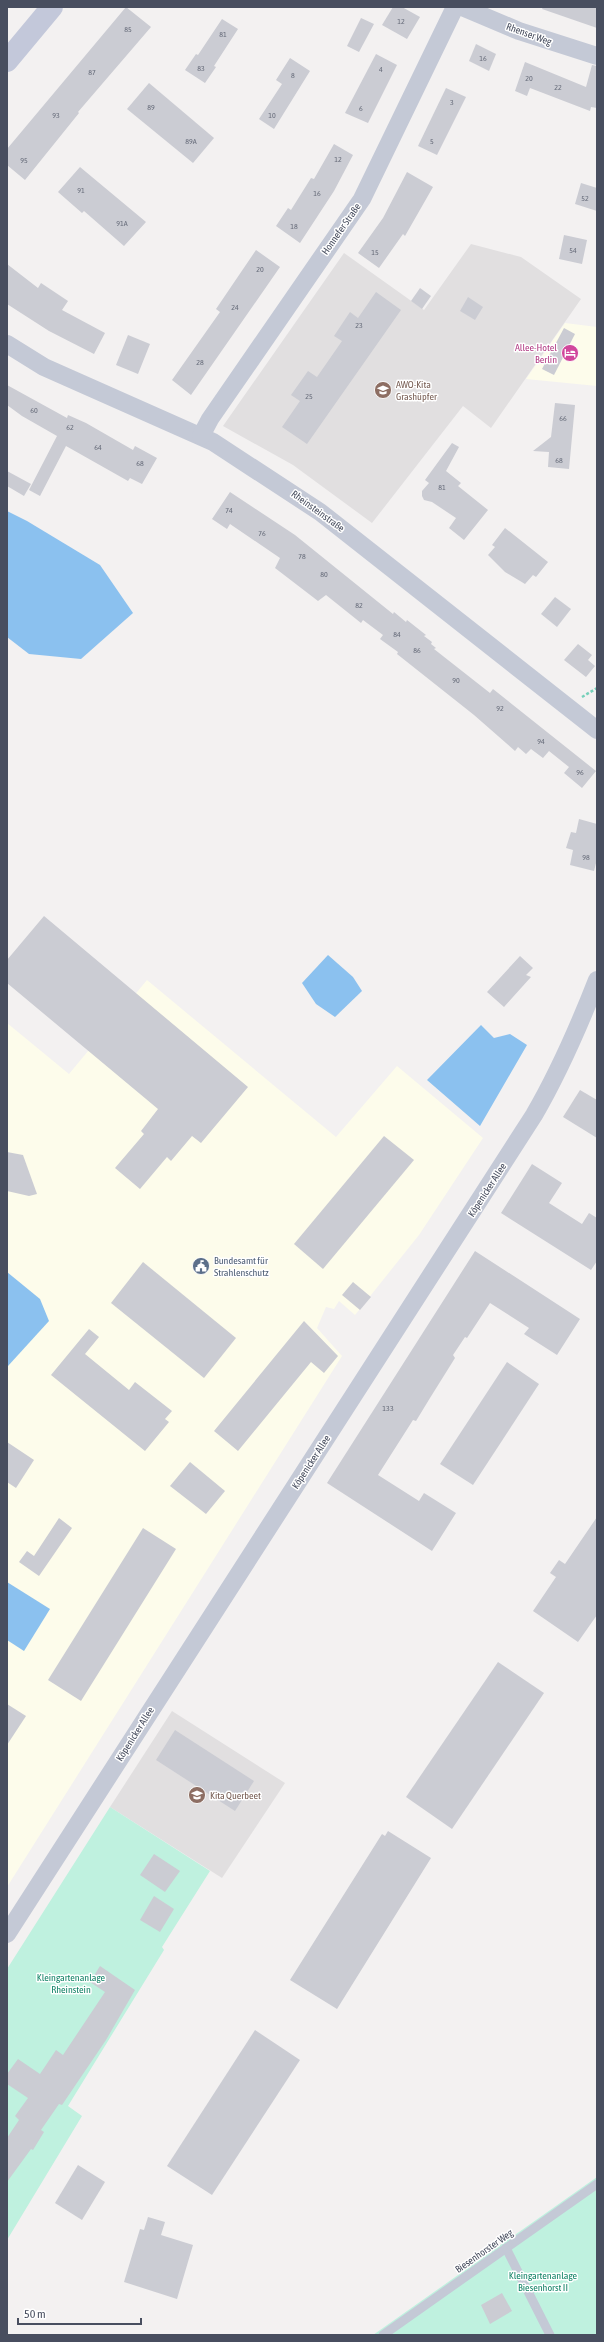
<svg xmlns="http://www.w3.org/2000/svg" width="604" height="2342" font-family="'Asap Condensed',sans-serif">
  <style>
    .commercial { fill: #fdfceb }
    .education { fill: #e1dfe0 }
    .green { fill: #bff1df }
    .water { fill: #8bc1ef }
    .building { fill: #cbccd3 }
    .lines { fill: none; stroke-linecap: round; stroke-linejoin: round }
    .path { stroke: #76d0ba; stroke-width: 2.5; stroke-dasharray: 3 2; stroke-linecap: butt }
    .lane { stroke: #c4c9d6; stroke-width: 9 }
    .street { stroke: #c4c9d6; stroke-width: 18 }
    .secondary { stroke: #c3c8da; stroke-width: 22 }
    .labels { text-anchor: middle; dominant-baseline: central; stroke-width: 3; stroke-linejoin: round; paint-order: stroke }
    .number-label { font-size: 8px; fill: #696e7c }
    .street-label { font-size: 10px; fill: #484e5f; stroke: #fff }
    .hotel-label { font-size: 10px; fill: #b23c85; stroke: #fff; text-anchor: end }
    .education-label { font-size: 10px; fill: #785e54; stroke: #fff; text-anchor: start }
    .service-label { font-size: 10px; fill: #4e5e75; stroke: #fff; text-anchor: start }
    .park-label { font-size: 10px; fill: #158468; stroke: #fff }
  </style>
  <rect width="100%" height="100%" fill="#f3f1f1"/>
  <g class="commercial">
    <polygon points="565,323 597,327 597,386 526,379"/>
    <polygon points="147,980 336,1137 397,1066 483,1138 419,1235 355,1315 339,1301 334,1309 326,1307 317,1328 342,1356 7,1887 7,1023 69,1074"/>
  </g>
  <g class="education">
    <polygon points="471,244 521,257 581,299 491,428 463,406 372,523 293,465 223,426 344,253 424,310"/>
    <polygon points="172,1711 285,1783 222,1878 110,1807"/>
  </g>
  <g class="green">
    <polygon points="110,1807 210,1871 162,1947 164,1950 68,2106 82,2116 7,2240 7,1969"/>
    <polygon points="597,2177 597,2335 373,2335"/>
  </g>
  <g class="water">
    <polygon points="7,511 27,521 100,565 133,613 81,659 29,654 7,637"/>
    <polygon points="328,955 353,977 362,991 335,1017 316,1004 302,983"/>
    <polygon points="481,1025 494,1038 510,1034 527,1045 480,1126 427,1080"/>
    <polygon points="7,1272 40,1299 49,1321 8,1366"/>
    <polygon points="7,1582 50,1609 24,1651 7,1640"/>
  </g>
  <g class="building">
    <polygon points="126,7 151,27 78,112 79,113 25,180 7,165 7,149"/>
    <polygon points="393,7 402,7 420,17 407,39 382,25"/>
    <polygon points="543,7 597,7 597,28 542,9"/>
    <polygon points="361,18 374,24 359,52 347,46"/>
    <polygon points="222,19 238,29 214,66 216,67 205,83 185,70 196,54 198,55"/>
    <polygon points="476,44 496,54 489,71 469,61"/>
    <polygon points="376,54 397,65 368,123 345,113"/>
    <polygon points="290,58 310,71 274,129 259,119 282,84 276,80"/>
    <polygon points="525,62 586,87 592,65 597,66 597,108 591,107 590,111 530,88 527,96 515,91"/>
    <polygon points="149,83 214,138 193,163 127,109"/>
    <polygon points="446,88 466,97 437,155 418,146"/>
    <polygon points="334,144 353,155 334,191 300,243 276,226 288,208 291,210 311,178 314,179"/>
    <polygon points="80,167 146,222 124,246 84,211 82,213 58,192"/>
    <polygon points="407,172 433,187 405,236 403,234 379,268 358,253 383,218"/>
    <polygon points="581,183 597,188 597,211 575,204"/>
    <polygon points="564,235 587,240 582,264 559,259"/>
    <polygon points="256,250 280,267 191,395 172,380 220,312 216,309"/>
    <polygon points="7,264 38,288 41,283 68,301 62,310 105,333 94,354 49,331 7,304"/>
    <polygon points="420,288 431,296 422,309 411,301"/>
    <polygon points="376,292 401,310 307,444 282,427 300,401 291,395 308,371 317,377 342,341 334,336 350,312 358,318"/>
    <polygon points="468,297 483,307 475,320 460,311"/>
    <polygon points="564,328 575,334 554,375 542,369"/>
    <polygon points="128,335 150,344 138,374 116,365"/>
    <polygon points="7,385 67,418 68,415 86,423 133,450 135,446 157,458 142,484 130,478 128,481 66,446 40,496 29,490 57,436 22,416 7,405"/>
    <polygon points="555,403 575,405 569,469 548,467 549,452 533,451 551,437"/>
    <polygon points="452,443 459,447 446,471 461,483 458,486 488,510 464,540 449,528 456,518 432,502 424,500 422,496 422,491 429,483 425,480"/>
    <polygon points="7,471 31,484 24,496 7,486"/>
    <polygon points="230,492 295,535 393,614 394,612 406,622 407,620 426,635 424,636 432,642 431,644 436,648 434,649 490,693 493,689 596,771 582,788 564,773 569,767 549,751 543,758 531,749 526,754 518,747 515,751 474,715 397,654 398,652 380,639 383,635 363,620 361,623 326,595 318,601 275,568 280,558 230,524 227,529 212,519"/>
    <polygon points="505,528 548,562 536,577 533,575 525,584 505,572 488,555 495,547 492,545"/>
    <polygon points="555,597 571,609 557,627 541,614"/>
    <polygon points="578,644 592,655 588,660 595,666 586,677 564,660"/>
    <polygon points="579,819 597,824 597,859 594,871 570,865 573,850 566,848 571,832 576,833"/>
    <polygon points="44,916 248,1087 201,1143 192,1136 171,1161 167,1157 140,1189 115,1168 144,1134 141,1131 158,1109 7,983 7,960"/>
    <polygon points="520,956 533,968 526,975 531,977 504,1007 487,992"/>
    <polygon points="580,1090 597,1100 597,1138 563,1117"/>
    <polygon points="384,1136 414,1160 323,1269 294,1244"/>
    <polygon points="7,1152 23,1155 37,1194 29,1196 7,1191"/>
    <polygon points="532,1164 562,1183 549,1203 582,1224 589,1213 597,1218 597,1261 591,1270 501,1213"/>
    <polygon points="475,1251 580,1319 557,1355 524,1334 529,1328 490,1303 467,1338 465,1337 453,1355 455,1358 430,1398 416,1421 413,1420 378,1475 419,1501 424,1493 456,1513 432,1551 327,1483"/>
    <polygon points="143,1262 236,1338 204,1378 111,1303"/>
    <polygon points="353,1282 371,1297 360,1310 342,1295"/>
    <polygon points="304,1321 338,1356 324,1373 311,1362 238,1451 214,1431"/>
    <polygon points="89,1329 99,1337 85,1354 129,1390 135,1382 172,1411 165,1419 169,1422 145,1451 51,1375"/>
    <polygon points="507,1362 539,1384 473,1485 440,1464"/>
    <polygon points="7,1442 34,1460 16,1488 7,1482"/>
    <polygon points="190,1462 225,1491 206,1514 170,1486"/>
    <polygon points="597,1517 597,1615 578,1642 533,1611 556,1577 550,1573 559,1560 565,1564"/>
    <polygon points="59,1518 72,1528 39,1576 19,1562 27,1551 34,1556"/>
    <polygon points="143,1528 176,1549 81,1701 48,1680"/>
    <polygon points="498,1662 544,1693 452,1829 406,1797"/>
    <polygon points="7,1704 26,1716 7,1745"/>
    <polygon points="175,1730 254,1781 235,1811 156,1760"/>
    <polygon points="388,1831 431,1858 337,2009 290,1980 382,1834 385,1836"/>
    <polygon points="154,1854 180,1871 165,1892 140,1875"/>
    <polygon points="154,1896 174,1909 160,1932 140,1920"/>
    <polygon points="100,1966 135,1990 106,2040 62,2105 59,2104 41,2130 44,2132 33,2150 31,2149 7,2182 7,2138 19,2120 15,2116 28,2098 7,2084 7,2074 18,2059 40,2074 56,2050 63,2055 105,1992 90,1982"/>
    <polygon points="255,2030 300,2060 212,2195 167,2166"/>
    <polygon points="78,2165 105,2182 82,2220 55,2203"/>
    <polygon points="148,2217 165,2222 161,2235 193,2245 177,2299 124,2282 140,2229 144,2230"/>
    <polygon points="502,2293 512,2311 490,2324 481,2305"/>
  </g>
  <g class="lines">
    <polyline class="path" points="582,697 597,688"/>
    <g class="lane">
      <polyline points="506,2248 550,2335"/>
      <polyline points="383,2335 597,2184"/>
    </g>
    <g class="street">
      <polyline points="462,7 519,31 597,56"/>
      <polyline points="7,344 44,367 213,442 320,512 597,730"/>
      <polyline points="201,436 210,419 362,199 455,7"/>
      <path d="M7 1934 534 1115C559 1072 579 1026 597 980"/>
    </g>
    <polyline class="secondary" points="7,61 52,7"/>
  </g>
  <defs>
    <g id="hotel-disc" transform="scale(0.9)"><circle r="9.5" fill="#d1479c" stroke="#fff"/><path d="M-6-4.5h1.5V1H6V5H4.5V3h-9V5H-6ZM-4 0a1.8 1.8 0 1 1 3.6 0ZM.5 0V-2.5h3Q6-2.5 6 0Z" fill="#fff"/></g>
    <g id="school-disc" transform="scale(0.9)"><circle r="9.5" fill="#8d6e63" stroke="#fff"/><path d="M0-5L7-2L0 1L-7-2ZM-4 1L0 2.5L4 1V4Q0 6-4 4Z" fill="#fff"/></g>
    <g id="civic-disc" transform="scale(0.9)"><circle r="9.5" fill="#5c6f8a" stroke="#fff"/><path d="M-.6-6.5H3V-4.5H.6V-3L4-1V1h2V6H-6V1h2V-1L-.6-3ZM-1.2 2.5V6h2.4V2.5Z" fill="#fff"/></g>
  </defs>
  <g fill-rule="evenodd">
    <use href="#hotel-disc" x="570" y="353"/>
    <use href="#school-disc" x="383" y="390"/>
    <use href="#civic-disc" x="201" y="1266"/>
    <use href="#school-disc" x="197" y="1795"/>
  </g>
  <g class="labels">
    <g class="number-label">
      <text x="401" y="21">12</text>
      <text x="128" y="29">85</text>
      <text x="223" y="34">81</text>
      <text x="483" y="58">16</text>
      <text x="201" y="68">83</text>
      <text x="381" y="69">4</text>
      <text x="92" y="72">87</text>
      <text x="293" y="75">8</text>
      <text x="529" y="78">20</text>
      <text x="558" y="87">22</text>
      <text x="452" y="102">3</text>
      <text x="151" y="107">89</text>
      <text x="361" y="108">6</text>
      <text x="56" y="115">93</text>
      <text x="272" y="115">10</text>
      <text x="191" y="141">89A</text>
      <text x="432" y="141">5</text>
      <text x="338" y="159">12</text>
      <text x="24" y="160">95</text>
      <text x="81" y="190">91</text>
      <text x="317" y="193">16</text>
      <text x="585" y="198">52</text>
      <text x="122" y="223">91A</text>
      <text x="294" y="226">18</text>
      <text x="573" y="250">54</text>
      <text x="375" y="252">15</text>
      <text x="260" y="269">20</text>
      <text x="235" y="307">24</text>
      <text x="359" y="325">23</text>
      <text x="200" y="362">28</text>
      <text x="309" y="396">25</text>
      <text x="34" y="410">60</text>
      <text x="563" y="418">66</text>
      <text x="70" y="427">62</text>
      <text x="98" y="447">64</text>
      <text x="559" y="460">68</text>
      <text x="140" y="463">68</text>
      <text x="442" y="487">81</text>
      <text x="229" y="510">74</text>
      <text x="262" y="533">76</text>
      <text x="302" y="556">78</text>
      <text x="324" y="574">80</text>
      <text x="359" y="605">82</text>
      <text x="397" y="634">84</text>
      <text x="417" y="650">86</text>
      <text x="456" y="680">90</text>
      <text x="500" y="708">92</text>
      <text x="541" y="741">94</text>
      <text x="580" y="772">96</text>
      <text x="586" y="857">98</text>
      <text x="388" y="1408">133</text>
    </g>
    <g class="street-label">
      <text transform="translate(529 34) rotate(20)">Rhenser Weg</text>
      <text transform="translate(341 229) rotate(-55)">Honnefer Straße</text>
      <text transform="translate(318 511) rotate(36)">Rheinsteinstraße</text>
      <text transform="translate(487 1190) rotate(-57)">Köpenicker Allee</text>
      <text transform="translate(311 1462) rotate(-57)">Köpenicker Allee</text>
      <text transform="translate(135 1734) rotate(-58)">Köpenicker Allee</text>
      <text transform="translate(484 2251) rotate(-35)">Biesenhorster Weg</text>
    </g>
    <g class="hotel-label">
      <text x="557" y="347">Allee-Hotel<tspan x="557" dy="12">Berlin</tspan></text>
    </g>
    <g class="education-label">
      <text x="396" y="384">AWO-Kita<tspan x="396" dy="12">Grashüpfer</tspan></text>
      <text x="210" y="1795">Kita Querbeet</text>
    </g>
    <g class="service-label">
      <text x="214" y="1260">Bundesamt für<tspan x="214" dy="12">Strahlenschutz</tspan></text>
    </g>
    <g class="park-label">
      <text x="71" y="1977">Kleingartenanlage<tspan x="71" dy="12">Rheinstein</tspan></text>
      <text x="543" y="2275">Kleingartenanlage<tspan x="543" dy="12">Biesenhorst II</tspan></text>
    </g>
  </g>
  <rect width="604" height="2342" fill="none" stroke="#484e5f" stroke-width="16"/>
  <path d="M18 2318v6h123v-6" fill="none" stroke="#484e5f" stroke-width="2"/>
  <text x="24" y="2318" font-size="12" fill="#484e5f" stroke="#ffffff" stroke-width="3" paint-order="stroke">50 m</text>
</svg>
